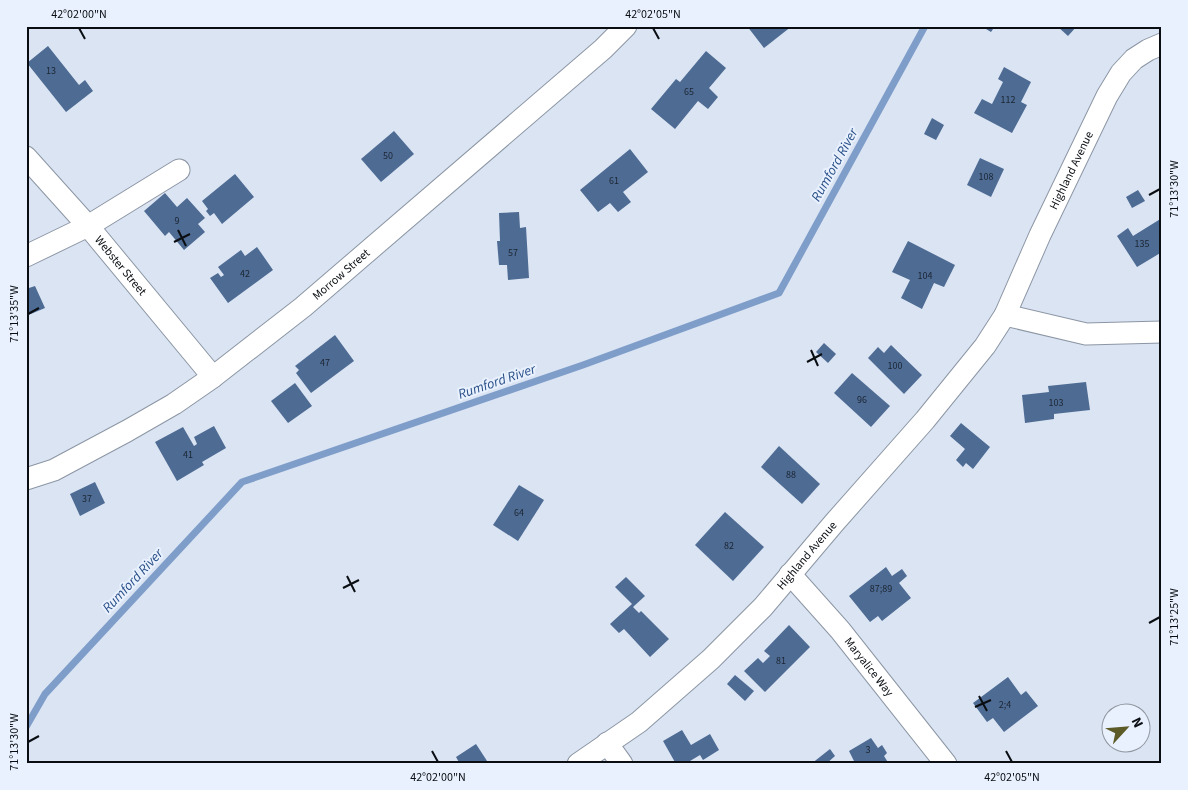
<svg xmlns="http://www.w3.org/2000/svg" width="1188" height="790" font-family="'Source Sans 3',sans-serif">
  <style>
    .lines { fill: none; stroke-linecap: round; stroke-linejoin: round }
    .stream { stroke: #7f9dc9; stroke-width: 7 }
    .building { fill: #4e6b93 }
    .minor-casing { stroke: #8c96a4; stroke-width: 23 }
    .minor { stroke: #fff; stroke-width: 21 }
    .ticks { fill: none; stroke: #0a0e12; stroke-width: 2 }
    .labels { text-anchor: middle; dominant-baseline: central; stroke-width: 4; stroke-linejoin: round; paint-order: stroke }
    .number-label { font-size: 10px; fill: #1b2532 }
    .street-label { font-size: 12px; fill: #0a0e12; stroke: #e9f1fe }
    .water-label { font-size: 14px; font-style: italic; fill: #295088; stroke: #e9f1fe }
    .neatline { fill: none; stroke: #0a0e12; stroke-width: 2 }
    .ticks-label { font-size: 12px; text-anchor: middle; fill: #0a0e12 }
  </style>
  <rect width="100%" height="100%" fill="#dae4f3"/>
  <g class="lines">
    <polyline class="stream" points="26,727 45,694 242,482 583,365 779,293 925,26"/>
  </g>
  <g class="building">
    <polygon points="747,26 792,26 764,48"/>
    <polygon points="981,26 995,26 991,32"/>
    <polygon points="1057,26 1077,26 1068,36"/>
    <polygon points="48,46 79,85 85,80 93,91 66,112 27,63"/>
    <polygon points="706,51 726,68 709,88 718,97 708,109 698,101 675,129 651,109 676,79 680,82"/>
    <polygon points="1004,67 1031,82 1021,102 1027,105 1012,133 974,113 982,99 992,104 1003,82 998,79"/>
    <polygon points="932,118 944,125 936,140 924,134"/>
    <polygon points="394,131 414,154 381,182 361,159"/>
    <polygon points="630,149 648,172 623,192 631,202 618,212 610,203 598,212 580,190"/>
    <polygon points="980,158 1004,169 991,197 967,185"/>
    <polygon points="235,174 254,197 222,224 214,213 210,216 206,211 208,209 202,201"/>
    <polygon points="1138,190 1145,201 1132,208 1126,197"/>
    <polygon points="165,193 177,207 187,198 205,218 198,224 205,232 184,250 169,232 165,236 144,211"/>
    <polygon points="519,212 520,228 526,227 529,278 508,280 507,265 499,265 497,241 500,241 499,213"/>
    <polygon points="1162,218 1162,252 1137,267 1117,236 1128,228 1133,236"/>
    <polygon points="908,241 955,265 944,287 934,283 922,309 901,298 910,280 892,272"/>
    <polygon points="257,247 273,270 228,303 210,278 218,273 221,277 224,275 218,267 241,250 245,256"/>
    <polygon points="35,286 45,308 26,316 26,289"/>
    <polygon points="335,335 354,361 311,393 296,373 299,370 295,366"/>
    <polygon points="824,343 836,354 828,363 816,352"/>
    <polygon points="891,345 922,375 904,394 868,358 878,347 884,353"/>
    <polygon points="852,373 890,406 871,427 834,393"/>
    <polygon points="1086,382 1090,410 1054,414 1054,419 1025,423 1022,395 1049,392 1048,386"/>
    <polygon points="295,383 312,406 288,423 271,401"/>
    <polygon points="961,423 990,447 973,469 966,463 963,467 956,460 965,449 950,436"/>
    <polygon points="214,426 226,448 202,462 204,465 177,481 155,442 183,427 194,446 197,444 194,437"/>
    <polygon points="779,446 820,484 802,504 761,467"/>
    <polygon points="95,482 105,503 80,516 70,494"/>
    <polygon points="519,485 544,500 518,541 493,525"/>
    <polygon points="725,512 764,547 733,581 695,545"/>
    <polygon points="886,567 892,576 902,569 907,576 899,583 911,598 882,621 878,616 870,622 849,596"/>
    <polygon points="626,577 645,596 633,607 639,613 641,611 669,639 650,657 624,629 619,633 610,624 632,604 615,587"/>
    <polygon points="789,625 810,647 765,692 744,671 758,658 763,663 770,656 764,651"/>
    <polygon points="735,675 754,691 745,701 727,684"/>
    <polygon points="1008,677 1021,695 1026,691 1038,706 1004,732 993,718 987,722 973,703"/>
    <polygon points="682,730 691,745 710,734 719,750 703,760 700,755 685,764 676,764 663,741"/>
    <polygon points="871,738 878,748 882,745 887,753 884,756 889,764 850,764 854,761 849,751"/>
    <polygon points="476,744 489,764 460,764 456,757"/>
    <polygon points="830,749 835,756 826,764 811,764"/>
  </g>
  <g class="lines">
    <g class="minor-casing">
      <g id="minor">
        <path id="s1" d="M26 157 88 226 213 377"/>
        <polyline points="26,256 88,226 179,170"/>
        <polyline points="1005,315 1086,334 1162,332"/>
        <path id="s2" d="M26 479 54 470 127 431 174 404 213 377 303 307 603 49 626 26"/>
        <path id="s3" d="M790 574 840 630 946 764"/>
        <polyline points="607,743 622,764"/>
        <path id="s4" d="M578 764 639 722 711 659 763 607 834 523 925 420 985 346 1005 315 1040 235 1107 96 1121 73 1134 59 1148 50 1162 44"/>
      </g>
    </g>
    <use href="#minor" class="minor"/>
  </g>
  <path class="ticks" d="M79 28 85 39M653 28 659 39M1149 195 1160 189M178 230 186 246M174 242 190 234M28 314 39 308M811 350 818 366M807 362 822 354M347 576 355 592M343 588 359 580M1149 623 1160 617M979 696 987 711M975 707 991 700M28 742 39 736M432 751 438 762M1006 751 1012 762"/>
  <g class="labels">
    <g class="number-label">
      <text x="51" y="71">13</text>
      <text x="689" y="92">65</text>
      <text x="1008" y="100">112</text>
      <text x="388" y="156">50</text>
      <text x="986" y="177">108</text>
      <text x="614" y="181">61</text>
      <text x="177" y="221">9</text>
      <text x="1142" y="244">135</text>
      <text x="513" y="253">57</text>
      <text x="245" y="274">42</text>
      <text x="925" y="276">104</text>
      <text x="325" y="363">47</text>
      <text x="895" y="366">100</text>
      <text x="862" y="400">96</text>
      <text x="1056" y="403">103</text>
      <text x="188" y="455">41</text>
      <text x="791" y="475">88</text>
      <text x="87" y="499">37</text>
      <text x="519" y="513">64</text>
      <text x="729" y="546">82</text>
      <text x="881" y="589">87;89</text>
      <text x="781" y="661">81</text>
      <text x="1005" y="705">2;4</text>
      <text x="868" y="750">3</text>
    </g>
    <g class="street-label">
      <text stroke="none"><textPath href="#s4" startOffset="782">Highland Avenue</textPath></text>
      <text stroke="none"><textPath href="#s1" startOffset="144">Webster Street</textPath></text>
      <text stroke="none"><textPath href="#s2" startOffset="378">Morrow Street</textPath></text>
      <text stroke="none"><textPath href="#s4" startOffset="311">Highland Avenue</textPath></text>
      <text stroke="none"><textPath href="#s3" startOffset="122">Maryalice Way</textPath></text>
    </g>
    <g class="water-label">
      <text transform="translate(835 165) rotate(-61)">Rumford River</text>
      <text transform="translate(497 382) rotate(-19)">Rumford River</text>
      <text transform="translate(133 581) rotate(-47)">Rumford River</text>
    </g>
  </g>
  <rect width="1188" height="790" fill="none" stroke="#e9f1fe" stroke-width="55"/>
  <g transform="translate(1126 728) rotate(64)"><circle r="24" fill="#e9f1fe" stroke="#9096a0"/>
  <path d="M0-4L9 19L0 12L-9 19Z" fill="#5c5a27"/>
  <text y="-8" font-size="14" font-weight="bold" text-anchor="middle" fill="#0a0e12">N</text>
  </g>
  <rect x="28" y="28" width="1132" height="734" class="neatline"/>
  <g class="ticks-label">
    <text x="79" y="18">42°02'00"N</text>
    <text x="653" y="18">42°02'05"N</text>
    <text transform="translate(1174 189) rotate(-90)" y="4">71°13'30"W</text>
    <text transform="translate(14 314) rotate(-90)" y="4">71°13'35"W</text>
    <text transform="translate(1174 617) rotate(-90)" y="4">71°13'25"W</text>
    <text transform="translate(14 742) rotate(-90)" y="4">71°13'30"W</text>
    <text x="438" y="781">42°02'00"N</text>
    <text x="1012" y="781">42°02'05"N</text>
  </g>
</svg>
